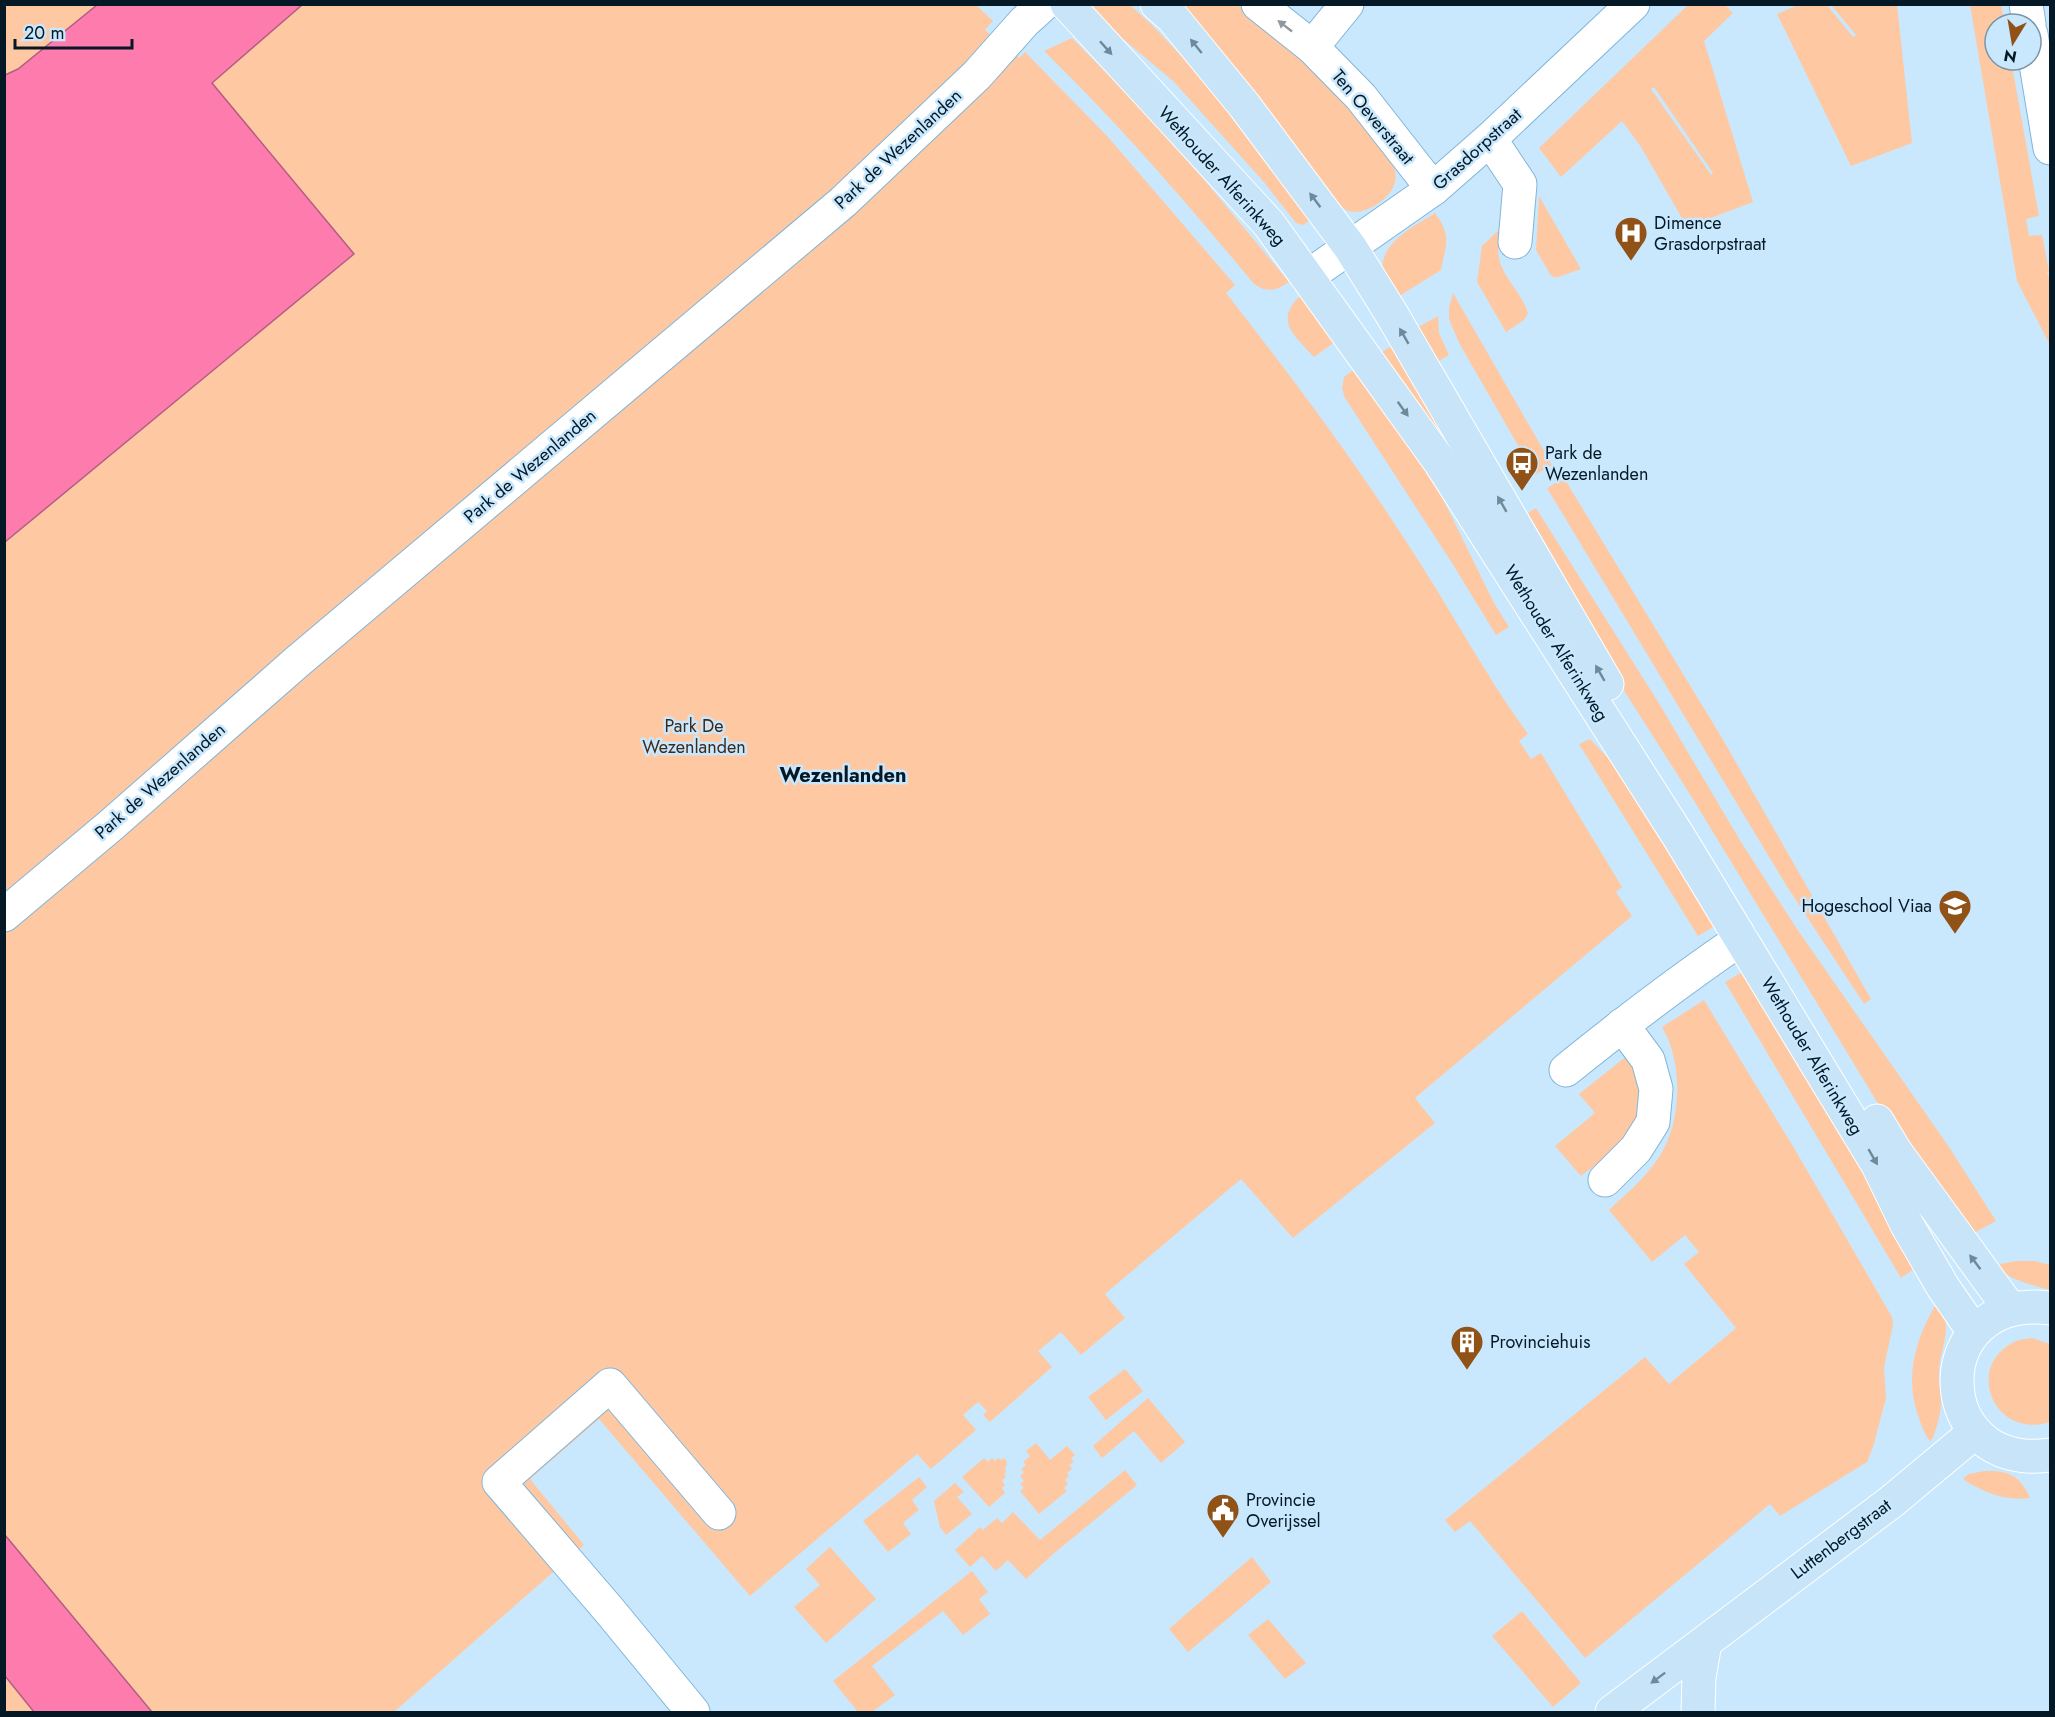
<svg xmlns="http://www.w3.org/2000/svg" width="2055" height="1717" font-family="Jost,sans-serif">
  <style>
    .green { fill: #fec9a2; fill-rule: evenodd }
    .water { fill: #fd7cad; stroke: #b25e84; stroke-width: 1.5 }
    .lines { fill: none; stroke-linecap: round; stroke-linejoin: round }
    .minor-casing { stroke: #81b5d8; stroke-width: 35 }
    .major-casing { stroke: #fff; stroke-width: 35 }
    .minor { stroke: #fff; stroke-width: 33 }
    .major { stroke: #c7e4f8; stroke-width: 33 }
    .oneway { fill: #8e989d }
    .oneway2 { fill: #6f8999 }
    .labels { text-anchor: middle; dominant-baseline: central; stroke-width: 5; stroke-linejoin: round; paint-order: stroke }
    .street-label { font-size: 18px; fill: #041925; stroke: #c9e8fe }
    .poi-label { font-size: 18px; fill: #041925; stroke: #c9e8fe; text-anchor: start }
    .park-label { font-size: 18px; fill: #3e2a1b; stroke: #c9e8fe }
    .neighbourhood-label { font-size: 20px; font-weight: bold; fill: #041925; stroke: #c9e8fe }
  </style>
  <rect width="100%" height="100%" fill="#c9e8fe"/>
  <g class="green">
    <path d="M5 5H976L993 21 985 30 1019 58 1025 52 1108 137 1235 285 1226 293C1291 376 1354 460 1411 549 1451 610 1485 675 1528 734L1519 741 1531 759 1541 753 1622 887 1616 892 1632 916 1415 1098 1435 1123 1293 1238 1241 1179 1105 1294 1125 1318 1081 1355 1061 1332 1038 1351 1052 1367 990 1422 983 1415 987 1411 978 1402 963 1415 976 1430 931 1469 917 1454 750 1596 599 1419 530 1479 584 1545 394 1712H5Z"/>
    <polygon points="1083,5 1130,5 1153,26 1201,77 1310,218 1309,221 1303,225 1296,223 1263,181 1174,82"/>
    <path d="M1170 5H1238L1322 76 1346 101 1393 162C1395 169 1397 178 1394 185 1390 198 1369 212 1356 212 1347 212 1341 207 1334 202Z"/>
    <path d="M1688 5H1725L1733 13 1704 41 1753 202 1687 227 1641 147 1622 121 1561 177 1539 148ZM1654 87 1713 173 1711 175 1651 89Z"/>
    <polygon points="1798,5 1827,5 1853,37 1856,35 1831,5 1897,5 1912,143 1851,166 1777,14"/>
    <polygon points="1970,5 2001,5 2005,24 1995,24 1995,60 2011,60 2039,216 2026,219 2029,236 2042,235 2049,271 2047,272 2050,281 2050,345 2017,281"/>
    <path d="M1072 38 1131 98 1206 182 1289 282C1276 291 1267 293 1254 284 1187 203 1119 124 1044 51Z"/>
    <polygon points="1539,196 1581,269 1558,277 1553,277 1550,274 1536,250"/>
    <path d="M1435 213C1452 236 1446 244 1441 270L1393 300C1390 292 1384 282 1383 274 1377 243 1415 226 1435 213Z"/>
    <path d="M1500 229C1499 239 1497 249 1499 258 1503 279 1523 293 1528 314L1524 320 1506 332 1477 282 1482 246Z"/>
    <polygon points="1453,293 1552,465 1535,475 1459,343 1449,319 1449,308"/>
    <path d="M1300 296H1302L1339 339 1314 357C1296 337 1273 321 1300 296Z"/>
    <polygon points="1438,316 1439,333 1449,355 1434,364 1413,330"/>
    <polygon points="1398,342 1466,473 1377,355"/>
    <polygon points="1360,365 1408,445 1438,489 1494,603 1509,627 1496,635 1452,563 1345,398 1342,389 1344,377"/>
    <polygon points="1564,478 1722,738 1871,999 1864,1004 1786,885 1547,488"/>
    <polygon points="1536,508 1660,705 1741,842 1797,929 1949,1147 1996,1221 1972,1234 1899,1138 1691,796 1583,626 1563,574 1528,513"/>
    <polygon points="1590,739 1643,795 1715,926 1698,936 1579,744"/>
    <polygon points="1744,971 1748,971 1917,1267 1901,1278 1725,982"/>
    <path d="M1704 1000 1794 1148 1892 1317 1893 1325 1884 1367 1886 1398 1873 1447 1867 1462 1780 1516 1770 1504 1585 1658 1470 1521 1455 1532 1445 1520 1645 1357 1669 1384 1736 1328 1684 1264 1699 1252 1685 1235 1652 1262 1609 1210C1626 1194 1644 1179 1657 1160 1682 1126 1684 1063 1662 1027Z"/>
    <path d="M1633 1051C1635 1062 1641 1076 1641 1087 1643 1131 1611 1153 1581 1176L1555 1146 1595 1113 1579 1094Z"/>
    <path d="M2016 1261H2035L2050 1265V1290C2029 1284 2011 1281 1995 1265Z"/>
    <path d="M1939 1304C1955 1327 1939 1350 1939 1373 1938 1382 1941 1392 1941 1401 1941 1414 1937 1426 1933 1438L1930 1441C1924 1434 1921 1424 1918 1415 1905 1377 1915 1340 1935 1306Z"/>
    <path d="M2032 1338 2050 1344V1422C1994 1440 1964 1367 2014 1342 2019 1339 2026 1339 2032 1338Z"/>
    <polygon points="1125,1369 1143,1391 1106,1420 1088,1397"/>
    <polygon points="1148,1398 1185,1442 1161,1463 1134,1431 1102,1458 1093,1446"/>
    <polygon points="1036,1443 1050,1460 1067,1446 1075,1455 1071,1458 1074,1462 1069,1465 1072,1469 1067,1473 1069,1476 1065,1480 1068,1484 1064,1488 1067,1491 1039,1514 1020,1491 1024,1488 1020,1484 1024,1481 1020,1476 1024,1472 1021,1469 1026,1465 1023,1462 1030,1456 1026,1451"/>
    <polygon points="984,1458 988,1462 992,1458 995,1461 998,1458 1001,1460 1004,1458 1007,1462 1005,1469 1006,1472 1004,1474 1006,1477 1002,1481 1005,1485 1002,1488 1005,1493 989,1507 962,1477"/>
    <polygon points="1125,1470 1137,1485 1052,1555 1026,1579 1008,1560 996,1571 982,1556 970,1567 955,1550 980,1527 983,1530 997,1518 1002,1523 1013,1512 1040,1540"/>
    <path d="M1984 1471C2008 1470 2020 1475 2030 1498 2005 1501 1985 1493 1964 1480V1478L1969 1474Z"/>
    <polygon points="919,1477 927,1487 912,1500 919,1510 903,1523 911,1534 888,1552 863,1521"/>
    <polygon points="955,1483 964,1492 957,1497 972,1514 946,1535 940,1527 934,1501"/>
    <polygon points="830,1547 876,1599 826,1643 794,1607 820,1585 806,1569"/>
    <polygon points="1252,1557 1271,1582 1188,1652 1169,1629"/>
    <polygon points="972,1571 988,1592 979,1599 990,1614 963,1635 943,1611 872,1666 895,1695 872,1712 858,1712 833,1681"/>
    <polygon points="1522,1611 1581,1683 1553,1707 1492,1636"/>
    <polygon points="1268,1619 1306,1663 1285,1679 1248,1635"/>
  </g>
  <g class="water">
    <polygon points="97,5 302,5 212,83 354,254 5,542 5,75 18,69"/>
    <polygon points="5,1535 152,1712 34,1712 5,1676"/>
  </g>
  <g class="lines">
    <g class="minor-casing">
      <g id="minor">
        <polyline points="1258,4 1312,47 1361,97 1433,189"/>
        <polyline points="2026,4 2029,24"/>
        <polyline points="2031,34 2050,148"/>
        <polyline points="1312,47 1347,4"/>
        <polyline points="1490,139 1520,184 1515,242"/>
        <polyline points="1307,277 1433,189 1490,139 1633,4"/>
        <polyline points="4,915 110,826 298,661 843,202 977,75 1024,22 1044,4"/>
        <path d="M1566 1070C1623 1024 1680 980 1741 939"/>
        <polyline points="1605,1180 1636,1149 1653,1122 1656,1089 1648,1060 1622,1025"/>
        <polyline points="693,1712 609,1610 499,1482 610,1385 719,1513"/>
      </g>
    </g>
    <g class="major-casing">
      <g id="major">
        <polyline points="1067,4 1269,224 1440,462 1679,837 1878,1165 1907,1225 1943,1287 1974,1332"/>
        <polyline points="1157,4 1172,17 1244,105 1350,247 1391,313 1607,684"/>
        <polyline points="1877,1121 1895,1151 2010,1309"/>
        <path d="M2050 1308C1924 1292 1928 1473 2050 1455"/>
        <polyline points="1612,1712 1891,1502 1975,1432"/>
        <polyline points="1698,1712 1699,1677 1705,1643"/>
      </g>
    </g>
    <use href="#minor" class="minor"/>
    <use href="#major" class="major"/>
  </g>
  <defs><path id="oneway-solid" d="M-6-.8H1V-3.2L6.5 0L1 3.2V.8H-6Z" transform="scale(1.5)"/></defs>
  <use class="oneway" href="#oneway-solid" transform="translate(1285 26) rotate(-142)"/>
  <g class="oneway2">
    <use href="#oneway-solid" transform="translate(1196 46) rotate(-129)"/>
    <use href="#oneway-solid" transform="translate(1106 48) rotate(48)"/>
    <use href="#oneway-solid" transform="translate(1315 200) rotate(-127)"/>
    <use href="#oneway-solid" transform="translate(1404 336) rotate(-120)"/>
    <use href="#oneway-solid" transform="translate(1403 409) rotate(54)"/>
    <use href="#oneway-solid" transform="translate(1502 504) rotate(-120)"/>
    <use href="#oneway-solid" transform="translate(1600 673) rotate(-120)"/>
    <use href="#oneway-solid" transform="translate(1873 1157) rotate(60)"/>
    <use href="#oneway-solid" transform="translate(1975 1262) rotate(-127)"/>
    <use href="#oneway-solid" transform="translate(1658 1678) rotate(143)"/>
  </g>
  <defs>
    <g id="hospital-pin" transform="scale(1.725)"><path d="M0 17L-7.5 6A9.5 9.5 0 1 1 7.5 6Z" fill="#915218" stroke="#c9e8fe"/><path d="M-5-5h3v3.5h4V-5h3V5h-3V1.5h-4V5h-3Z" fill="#fff"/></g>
    <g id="bus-pin" transform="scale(1.725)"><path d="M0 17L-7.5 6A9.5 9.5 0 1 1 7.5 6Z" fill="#915218" stroke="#c9e8fe"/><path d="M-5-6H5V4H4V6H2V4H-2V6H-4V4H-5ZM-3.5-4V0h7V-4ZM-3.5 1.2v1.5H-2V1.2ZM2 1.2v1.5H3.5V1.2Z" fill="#fff"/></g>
    <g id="university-pin" transform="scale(1.725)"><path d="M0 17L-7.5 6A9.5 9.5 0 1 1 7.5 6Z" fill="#915218" stroke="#c9e8fe"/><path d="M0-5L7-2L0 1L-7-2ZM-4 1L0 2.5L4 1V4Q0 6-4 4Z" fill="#fff"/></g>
    <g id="building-pin" transform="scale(1.725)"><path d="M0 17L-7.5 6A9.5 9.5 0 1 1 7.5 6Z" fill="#915218" stroke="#c9e8fe"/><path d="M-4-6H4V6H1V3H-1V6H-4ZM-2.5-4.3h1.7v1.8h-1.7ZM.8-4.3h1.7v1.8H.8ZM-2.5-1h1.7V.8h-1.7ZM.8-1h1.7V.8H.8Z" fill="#fff"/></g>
    <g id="civic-pin" transform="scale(1.725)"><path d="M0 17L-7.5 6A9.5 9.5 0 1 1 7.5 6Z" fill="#915218" stroke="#c9e8fe"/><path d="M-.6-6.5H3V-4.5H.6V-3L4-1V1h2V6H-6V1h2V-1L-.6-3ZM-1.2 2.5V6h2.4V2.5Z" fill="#fff"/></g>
  </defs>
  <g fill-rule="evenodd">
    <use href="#hospital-pin" x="1631" y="233"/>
    <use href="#bus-pin" x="1522" y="463"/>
    <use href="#university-pin" x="1955" y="906"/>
    <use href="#building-pin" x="1467" y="1342"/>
    <use href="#civic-pin" x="1223" y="1510"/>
  </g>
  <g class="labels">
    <g class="street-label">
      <text transform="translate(1373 117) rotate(50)">Ten Oeverstraat</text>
      <text transform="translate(898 149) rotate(-43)">Park de Wezenlanden</text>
      <text transform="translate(1477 149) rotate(-42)">Grasdorpstraat</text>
      <text transform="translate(1222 176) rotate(48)">Wethouder Alferinkweg</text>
      <text transform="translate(530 466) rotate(-40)">Park de Wezenlanden</text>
      <text transform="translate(1556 643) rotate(58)">Wethouder Alferinkweg</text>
      <text transform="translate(160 781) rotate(-41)">Park de Wezenlanden</text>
      <text transform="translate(1812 1056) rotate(59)">Wethouder Alferinkweg</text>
      <text transform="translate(1841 1539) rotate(-37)">Luttenbergstraat</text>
    </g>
    <g class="poi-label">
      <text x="1654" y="223">Dimence<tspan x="1654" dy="21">Grasdorpstraat</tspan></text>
      <text x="1545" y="453">Park de<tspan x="1545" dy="21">Wezenlanden</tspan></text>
      <text x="1932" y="906" text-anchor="end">Hogeschool Viaa</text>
      <text x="1490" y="1342">Provinciehuis</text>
      <text x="1246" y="1500">Provincie<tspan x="1246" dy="21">Overijssel</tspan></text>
    </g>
    <g class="park-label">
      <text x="694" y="726">Park De<tspan x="694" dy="21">Wezenlanden</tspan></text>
    </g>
    <g class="neighbourhood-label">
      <text x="843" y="775">Wezenlanden</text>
    </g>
  </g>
  <rect width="2055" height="1717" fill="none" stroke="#041925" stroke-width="12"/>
  <g transform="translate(2013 42) rotate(191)"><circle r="28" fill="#c9e8fe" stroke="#7a95a7" stroke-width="1.5"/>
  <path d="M0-4.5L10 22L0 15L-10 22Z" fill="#915218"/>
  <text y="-9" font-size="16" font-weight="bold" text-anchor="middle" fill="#041925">N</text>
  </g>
  <path d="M15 39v9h117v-9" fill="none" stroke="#041925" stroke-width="3"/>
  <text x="24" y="39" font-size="18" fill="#041925" stroke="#c9e8fe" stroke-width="4.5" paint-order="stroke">20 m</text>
</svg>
